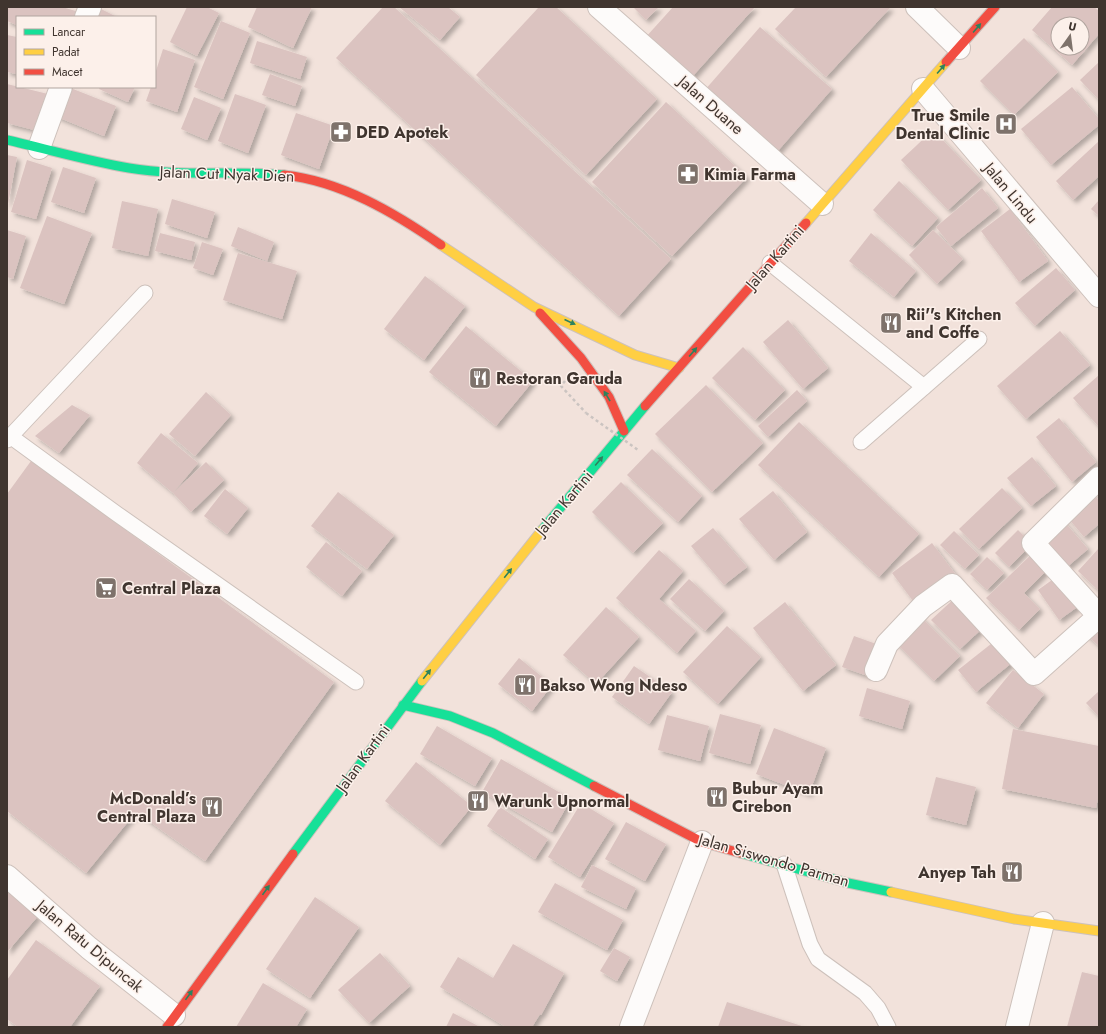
<svg xmlns="http://www.w3.org/2000/svg" width="1106" height="1034" font-family="Jost,sans-serif">
  <style>
    .building { fill: #dbc3c0; fill-rule: evenodd; filter: url(#shadow) }
    .lines { fill: none; stroke-linecap: round; stroke-linejoin: round }
    .lane-casing { stroke: #cdc1bb; stroke-width: 17 }
    .street-casing { stroke: #cdc1bb; stroke-width: 24 }
    .fast-casing { stroke: #cdc1bb; stroke-width: 11 }
    .slow-casing { stroke: #cdc1bb; stroke-width: 11 }
    .jam-casing { stroke: #cdc1bb; stroke-width: 11 }
    .path { stroke: #cbc4c1; stroke-width: 2.5; stroke-dasharray: 3 3; stroke-linecap: butt }
    .lane { stroke: #fdfbfa; stroke-width: 15 }
    .street { stroke: #fdfbfa; stroke-width: 22 }
    .fast { stroke: #16e098; stroke-width: 9 }
    .slow { stroke: #ffcf43; stroke-width: 9 }
    .jam { stroke: #f24e42; stroke-width: 9 }
    .path-bridge { stroke: #cbc4c1; stroke-width: 2.5; stroke-dasharray: 3 3; stroke-linecap: butt }
    .oneway { fill: #2d825e }
    .labels { text-anchor: middle; dominant-baseline: central; stroke-width: 3; stroke-linejoin: round; paint-order: stroke }
    .street-label { font-size: 16px; fill: #40352f; stroke: #fcf0ea }
    .poi-label { font-size: 16px; font-weight: bold; fill: #40352f; stroke: #fcf0ea; text-anchor: start }
  </style>
  <defs>
    <filter id="shadow"><feDropShadow dx="3.5" dy="3.5" stdDeviation="2" flood-color="#0004"/></filter>
  </defs>
  <rect width="100%" height="100%" fill="#f2e2db"/>
  <g class="building">
    <polygon points="7,7 62,7 79,12 77,17 17,17 17,25 7,21"/>
    <polygon points="187,7 207,7 219,13 197,56 170,42"/>
    <polygon points="257,7 312,7 293,48 248,27"/>
    <polygon points="383,7 394,7 671,259 619,316 336,58"/>
    <polygon points="399,7 448,7 460,17 440,40"/>
    <polygon points="539,7 556,7 657,99 586,175 476,75"/>
    <polygon points="633,7 659,7 646,20"/>
    <polygon points="673,7 755,7 691,78 645,38"/>
    <polygon points="796,7 890,7 890,8 826,77 775,29"/>
    <path d="M1052 7H1094L1099 11V34L1072 65 1032 30ZM1058 24H1082V48H1058Z"/>
    <polygon points="99,8 117,17 95,17"/>
    <polygon points="221,21 250,33 223,99 194,87"/>
    <polygon points="760,27 832,89 776,153 704,91"/>
    <polygon points="7,35 17,37 17,74 7,72"/>
    <polygon points="1024,38 1058,72 1014,115 980,81"/>
    <polygon points="257,41 307,57 300,79 250,63"/>
    <polygon points="163,49 195,60 177,112 146,101 151,87 155,87 155,74"/>
    <polygon points="1099,62 1099,100 1080,80"/>
    <polygon points="270,74 302,86 295,106 262,95"/>
    <polygon points="7,84 52,95 42,132 7,123"/>
    <polygon points="68,87 116,106 104,136 55,116"/>
    <polygon points="100,87 135,87 128,102 99,89"/>
    <polygon points="1072,87 1099,119 1099,125 1051,165 1021,129"/>
    <polygon points="235,94 266,105 248,153 218,141"/>
    <polygon points="194,97 221,108 207,140 181,129"/>
    <polygon points="666,102 747,177 672,256 592,182"/>
    <polygon points="296,113 334,126 319,169 281,155"/>
    <polygon points="933,130 981,180 948,210 901,160"/>
    <polygon points="1099,141 1099,176 1073,200 1056,181"/>
    <polygon points="7,155 17,157 8,204 7,204"/>
    <polygon points="27,160 52,168 36,219 11,212"/>
    <polygon points="63,167 96,178 84,213 51,202"/>
    <polygon points="899,181 938,218 912,246 873,210"/>
    <polygon points="982,188 998,208 951,246 936,227"/>
    <polygon points="172,199 215,212 207,238 165,224"/>
    <polygon points="1099,200 1099,216 1091,209"/>
    <polygon points="122,201 158,209 148,256 112,248"/>
    <polygon points="1010,209 1048,261 1019,282 981,231"/>
    <polygon points="47,216 92,233 64,304 20,288"/>
    <polygon points="238,227 274,242 267,261 231,246"/>
    <polygon points="7,230 26,236 13,279 7,277"/>
    <polygon points="933,230 963,259 937,284 909,255"/>
    <polygon points="160,233 195,242 191,260 155,251"/>
    <polygon points="871,233 916,271 894,297 849,261"/>
    <polygon points="202,242 223,249 213,275 193,268"/>
    <polygon points="238,253 297,271 282,319 223,300"/>
    <polygon points="1056,268 1075,290 1035,326 1015,303"/>
    <polygon points="425,276 465,306 424,360 384,329"/>
    <polygon points="788,320 828,368 803,389 763,342"/>
    <polygon points="466,326 533,381 496,426 429,372"/>
    <polygon points="1060,331 1090,365 1026,419 997,386"/>
    <polygon points="743,347 785,390 755,420 712,378"/>
    <polygon points="1099,375 1099,427 1073,398"/>
    <polygon points="706,385 763,443 712,492 655,434"/>
    <polygon points="797,390 807,401 768,437 758,426"/>
    <polygon points="206,392 231,415 195,456 169,434"/>
    <polygon points="72,405 90,415 59,453 35,436"/>
    <polygon points="1059,418 1096,462 1072,482 1036,437"/>
    <polygon points="799,422 919,534 879,577 758,465"/>
    <polygon points="161,433 198,463 173,493 137,463"/>
    <polygon points="652,449 702,496 678,522 627,475"/>
    <polygon points="1032,457 1056,486 1031,506 1007,478"/>
    <polygon points="31,461 334,682 205,861 136,812 86,873 7,811 7,494"/>
    <polygon points="206,462 224,480 191,512 173,493"/>
    <polygon points="621,482 663,523 633,553 592,512"/>
    <polygon points="1002,488 1022,508 979,549 959,529"/>
    <polygon points="225,489 248,508 227,534 204,516"/>
    <polygon points="773,491 807,532 774,560 739,519"/>
    <polygon points="338,492 394,535 367,569 311,526"/>
    <polygon points="1092,492 1099,501 1099,524 1084,537 1064,513"/>
    <polygon points="1061,518 1088,549 1067,567 1040,537"/>
    <polygon points="713,528 747,567 724,585 691,546"/>
    <polygon points="1018,530 1032,544 1009,567 995,553"/>
    <polygon points="954,531 979,555 965,569 940,545"/>
    <polygon points="326,542 362,571 342,596 306,567"/>
    <polygon points="932,543 959,579 919,609 892,573"/>
    <polygon points="1099,548 1099,591 1078,571"/>
    <polygon points="659,550 683,571 659,599 696,631 677,653 616,598"/>
    <polygon points="1035,551 1051,566 1024,593 1040,609 1019,630 986,598"/>
    <polygon points="987,557 1004,573 987,590 970,574"/>
    <polygon points="1059,575 1080,605 1059,620 1038,590"/>
    <polygon points="689,579 724,611 705,631 670,599"/>
    <polygon points="957,596 986,625 960,649 931,620"/>
    <polygon points="785,602 836,665 803,691 753,628"/>
    <polygon points="606,607 639,637 596,684 563,655"/>
    <polygon points="920,616 960,656 934,681 894,641"/>
    <polygon points="1099,621 1099,646 1083,632"/>
    <polygon points="727,626 761,657 718,704 683,672"/>
    <polygon points="854,636 879,645 868,676 842,667"/>
    <polygon points="996,640 1014,661 976,692 958,670"/>
    <polygon points="519,658 552,685 532,711 498,684"/>
    <polygon points="634,666 672,692 649,724 612,697"/>
    <polygon points="1013,670 1044,694 1018,728 986,703"/>
    <polygon points="867,688 910,701 902,729 859,716"/>
    <polygon points="1099,691 1099,717 1086,703"/>
    <polygon points="720,714 761,725 750,764 709,753"/>
    <polygon points="667,715 709,726 700,761 658,750"/>
    <polygon points="437,726 492,758 475,786 420,754"/>
    <polygon points="774,728 826,748 809,794 756,774"/>
    <polygon points="1013,729 1099,746 1099,793 1096,808 1002,789"/>
    <polygon points="501,759 571,799 552,832 482,792"/>
    <polygon points="416,762 472,806 440,845 385,801"/>
    <polygon points="936,777 976,787 966,825 926,815"/>
    <polygon points="581,803 614,823 580,877 548,857"/>
    <polygon points="500,807 548,839 535,859 487,826"/>
    <polygon points="626,822 666,844 645,881 605,859"/>
    <polygon points="592,865 636,888 626,909 581,887"/>
    <polygon points="555,883 623,920 607,950 538,912"/>
    <polygon points="7,890 38,916 7,952"/>
    <polygon points="315,897 359,927 310,998 266,969"/>
    <polygon points="36,940 100,986 70,1027 18,1027 7,1019 7,980"/>
    <polygon points="513,944 564,973 541,1015 540,1014 532,1027 506,1027 440,987 458,957 493,978"/>
    <polygon points="614,948 630,957 617,981 600,971"/>
    <polygon points="380,953 410,986 369,1023 338,990"/>
    <polygon points="1082,972 1099,976 1099,1027 1067,1027"/>
    <polygon points="263,983 307,1009 296,1027 236,1027"/>
    <polygon points="727,1002 805,1027 718,1027"/>
    <polygon points="453,1013 480,1027 446,1027"/>
  </g>
  <g class="lines">
    <g class="lane-casing">
      <g id="lane">
        <polyline points="770,263 924,387"/>
        <polyline points="10,436 117,514 356,682"/>
        <polyline points="7,440 145,293"/>
        <polyline points="861,442 979,339"/>
        <polyline points="784,864 810,944 818,959 865,993 878,1008 888,1027"/>
      </g>
    </g>
    <g class="street-casing">
      <g id="street">
        <polyline points="599,7 822,204"/>
        <polyline points="917,7 959,48"/>
        <polyline points="86,17 90,7"/>
        <polyline points="923,89 1099,296"/>
        <polyline points="39,148 61,87"/>
        <polyline points="876,670 887,644 923,606 952,585 1034,674 1099,616 1033,543 1099,478"/>
        <polyline points="7,876 89,948 174,1015"/>
        <polyline points="631,1027 702,842"/>
        <polyline points="1017,1027 1043,923"/>
      </g>
    </g>
    <g class="fast-casing">
      <g id="fast">
        <path d="M7 140C47 149 88 161 129 168 181 177 232 170 284 175"/>
        <polyline points="542,530 645,406"/>
        <polyline points="403,705 450,716 493,733 594,786"/>
        <polyline points="740,853 848,883 891,892"/>
        <polyline points="293,854 422,681"/>
      </g>
    </g>
    <g class="slow-casing">
      <g id="slow">
        <polyline points="806,223 946,62"/>
        <polyline points="441,245 534,307 635,355 679,368"/>
        <polyline points="422,681 542,530"/>
        <polyline points="891,892 1014,919 1099,931"/>
      </g>
    </g>
    <g class="jam-casing">
      <g id="jam">
        <polyline points="946,62 995,7"/>
        <path d="M284 175C341 181 395 213 441 245"/>
        <polyline points="540,313 581,358 609,397 624,431"/>
        <polyline points="645,406 806,223"/>
        <polyline points="594,786 702,842 740,853"/>
        <polyline points="167,1027 293,854"/>
      </g>
    </g>
    <polyline class="path" points="565,381 561,386 586,413"/>
    <use href="#lane" class="lane"/>
    <use href="#street" class="street"/>
    <use href="#fast" class="fast"/>
    <use href="#slow" class="slow"/>
    <use href="#jam" class="jam"/>
    <polyline class="path-bridge" points="586,413 638,450"/>
  </g>
  <defs><path id="oneway-solid" d="M-6-.8H1V-3.2L6.5 0L1 3.2V.8H-6Z"/></defs>
  <g class="oneway">
    <use href="#oneway-solid" transform="translate(977 28) rotate(-49)"/>
    <use href="#oneway-solid" transform="translate(941 69) rotate(-49)"/>
    <use href="#oneway-solid" transform="translate(570 322) rotate(24)"/>
    <use href="#oneway-solid" transform="translate(693 352) rotate(-49)"/>
    <use href="#oneway-solid" transform="translate(607 396) rotate(-121)"/>
    <use href="#oneway-solid" transform="translate(599 461) rotate(-50)"/>
    <use href="#oneway-solid" transform="translate(508 573) rotate(-51)"/>
    <use href="#oneway-solid" transform="translate(427 674) rotate(-51)"/>
    <use href="#oneway-solid" transform="translate(266 890) rotate(-54)"/>
    <use href="#oneway-solid" transform="translate(189 995) rotate(-54)"/>
  </g>
  <defs>
    <g id="hospital-square" transform="scale(1.15)"><rect x="-9" y="-9" width="18" height="18" rx="4" fill="#7e726b" stroke="#fcf0ea"/><path d="M-5-5h3v3.5h4V-5h3V5h-3V1.5h-4V5h-3Z" fill="#fff"/></g>
    <g id="pharmacy-square" transform="scale(1.15)"><rect x="-9" y="-9" width="18" height="18" rx="4" fill="#7e726b" stroke="#fcf0ea"/><path d="M-2-6h4v4h4v4h-4v4h-4v-4h-4v-4h4Z" fill="#fff"/></g>
    <g id="restaurant-square" transform="scale(1.15)"><rect x="-9" y="-9" width="18" height="18" rx="4" fill="#7e726b" stroke="#fcf0ea"/><path d="M-5-6h1v4h1v-4h1v4h1v-4h1v5L-1.5 .5V6h-2V.5L-5-1ZM5-6V6H3V1.5H1.5Q1.5-4 5-6Z" fill="#fff"/></g>
    <g id="supermarket-square" transform="scale(1.15)"><rect x="-9" y="-9" width="18" height="18" rx="4" fill="#7e726b" stroke="#fcf0ea"/><path d="M-6-5.5h2.5l.6 2H6L4.5 2H-2.5L-4.4-4H-6ZM-1.5 3.2a1.3 1.3 0 1 0 .1 0ZM3 3.2a1.3 1.3 0 1 0 .1 0Z" fill="#fff"/></g>
  </defs>
  <g fill-rule="evenodd">
    <use href="#hospital-square" x="1006" y="124"/>
    <use href="#pharmacy-square" x="341" y="132"/>
    <use href="#pharmacy-square" x="688" y="174"/>
    <use href="#restaurant-square" x="891" y="323"/>
    <use href="#restaurant-square" x="480" y="378"/>
    <use href="#supermarket-square" x="106" y="588"/>
    <use href="#restaurant-square" x="525" y="685"/>
    <use href="#restaurant-square" x="717" y="797"/>
    <use href="#restaurant-square" x="478" y="801"/>
    <use href="#restaurant-square" x="212" y="807"/>
    <use href="#restaurant-square" x="1012" y="872"/>
  </g>
  <g class="labels">
    <g class="street-label">
      <text transform="translate(711 105) rotate(41)">Jalan Duane</text>
      <text transform="translate(227 174) rotate(2)">Jalan Cut Nyak Dien</text>
      <text transform="translate(1011 193) rotate(50)">Jalan Lindu</text>
      <text transform="translate(775 257) rotate(-49)">Jalan Kartini</text>
      <text transform="translate(564 503) rotate(-50)">Jalan Kartini</text>
      <text transform="translate(363 758) rotate(-54)">Jalan Kartini</text>
      <text transform="translate(774 860) rotate(16)">Jalan Siswondo Parman</text>
      <text transform="translate(90 946) rotate(40)">Jalan Ratu Dipuncak</text>
    </g>
    <g class="poi-label">
      <text x="990" y="115" text-anchor="end">True Smile<tspan x="990" dy="18">Dental Clinic</tspan></text>
      <text x="356" y="132">DED Apotek</text>
      <text x="704" y="174">Kimia Farma</text>
      <text x="906" y="314">Rii''s Kitchen<tspan x="906" dy="18">and Coffe</tspan></text>
      <text x="496" y="378">Restoran Garuda</text>
      <text x="122" y="588">Central Plaza</text>
      <text x="540" y="685">Bakso Wong Ndeso</text>
      <text x="732" y="788">Bubur Ayam<tspan x="732" dy="18">Cirebon</tspan></text>
      <text x="196" y="798" text-anchor="end">McDonald’s<tspan x="196" dy="18">Central Plaza</tspan></text>
      <text x="494" y="801">Warunk Upnormal</text>
      <text x="996" y="872" text-anchor="end">Anyep Tah</text>
    </g>
  </g>
  <rect width="1106" height="1034" fill="none" stroke="#40352f" stroke-width="16"/>
  <rect x="16" y="16" width="140" height="72" fill="#fcf0ea" stroke="#b1a59f"/>
  <rect x="24" y="29" width="20" height="6" fill="#16e098" stroke="#b1a59f"/>
  <text x="52" y="36" font-size="12" fill="#40352f">Lancar</text>
  <rect x="24" y="49" width="20" height="6" fill="#ffcf43" stroke="#b1a59f"/>
  <text x="52" y="56" font-size="12" fill="#40352f">Padat</text>
  <rect x="24" y="69" width="20" height="6" fill="#f24e42" stroke="#b1a59f"/>
  <text x="52" y="76" font-size="12" fill="#40352f">Macet</text>
  <g transform="translate(1070 36) rotate(14)"><circle r="19" fill="#fcf0ea" stroke="#b1a59f"/>
  <path d="M0-3L7 15L0 10L-7 15Z" fill="#7e726b"/>
  <text y="-6" font-size="11" font-weight="bold" text-anchor="middle" fill="#40352f">U</text>
  </g>
</svg>
